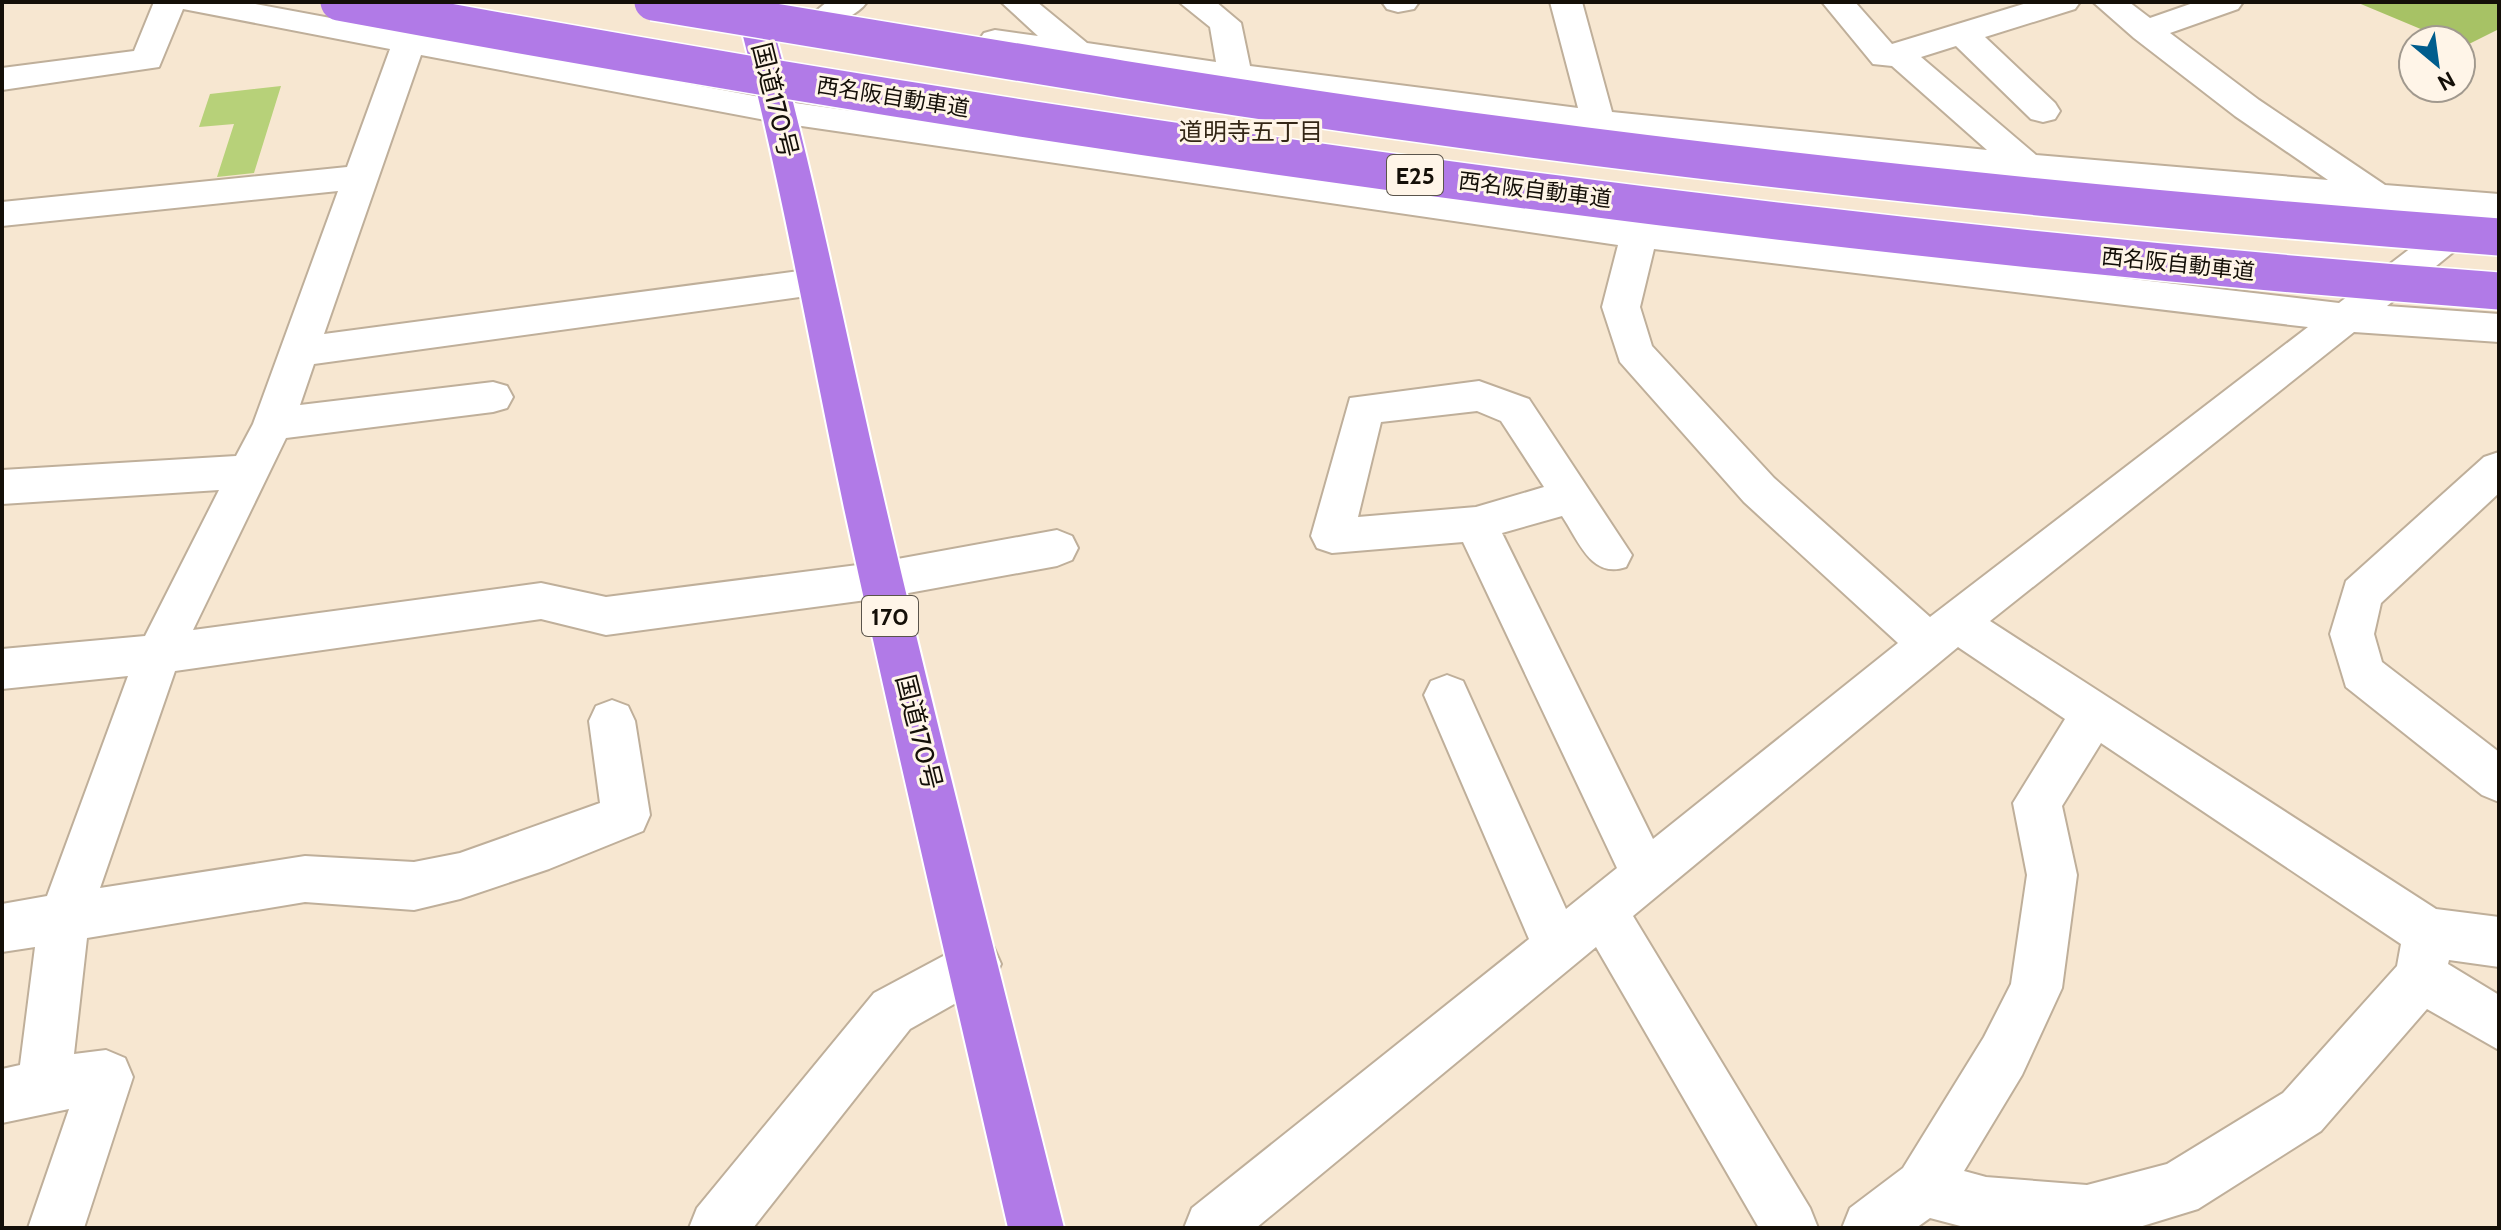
<svg xmlns="http://www.w3.org/2000/svg" width="2501" height="1230" font-family="Cabin,'Noto Sans JP',sans-serif">
  <style>
    .green { fill: #b7d179 }
    .forest { fill: #a7c265 }
    .lines { fill: none; stroke-linecap: round; stroke-linejoin: round }
    .minor-casing { stroke: #bfaf9a; stroke-width: 4 }
    .highway-casing { stroke: #fff; stroke-width: 4 }
    .minor { fill: #fff; fill-rule: evenodd }
    .highway { fill: #b17ae7; fill-rule: evenodd }
    .highway-bridge-casing { stroke: #fff; stroke-width: 40; stroke-linecap: butt }
    .highway-bridge { stroke: #b17ae7; stroke-width: 37 }
    .labels { text-anchor: middle; dominant-baseline: central; stroke-width: 6; stroke-linejoin: round; paint-order: stroke }
    .far-street-label { font-size: 22px; fill: #140f08; stroke: #fff5e8 }
    .far-neighbourhood-label { font-size: 24px; fill: #342716; stroke: #fff5e8 }
    .shield { fill: #fff5e8; stroke: #5a544b; stroke-width: 2 }
    .shield-label { font-size: 24px; font-weight: bold; fill: #140f08 }
    .street-label { font-size: 26px; fill: #140f08; stroke: #fff5e8 }
  </style>
  <rect width="100%" height="100%" fill="#f7e7d1"/>
  <polygon class="green" points="281,86 254,173 217,177 234,124 199,127 210,94"/>
  <polygon class="forest" points="2356,2 2499,2 2499,29 2463,47 2461,40 2447,40"/>
  <g class="lines">
    <g class="minor-casing">
      <g id="minor">
        <path d="M154 2H245L395 30 404 5 415 2 426 5 431 12 426 35 781 101 1639 222 2339 303 2454 215C1967 175 1479 123 995 50L984 47 979 40 984 33 995 30 1038 36 1001 2H1037L1087 43 1216 62 1210 27 1179 2H1216L1241 23 1250 66 1578 108 1550 2H1582L1612 112 1987 150 1892 66 1873 64 1822 2H1855L1892 44 2030 2H2080L2075 9 1985 37 2055 103 2060 111 2055 119 2043 122 2031 119 1956 46 1921 57 2036 155 2328 180 2235 116 2134 38 2093 2H2129L2150 18 2196 2H2243L2238 9 2170 33 2259 100 2385 185 2499 194V218H2495L2387 306 2499 314V342L2354 332 1990 621 2436 909 2499 917V967L2449 960 2448 964 2499 995V1050L2427 1009 2321 1131 2198 1209 2136 1228H1968L1930 1218 1916 1228H1842L1850 1208 1903 1168 1984 1037 2011 984 2027 875 2013 803 2065 719 1958 647 1633 916 1810 1208 1818 1228H1759L1596 947 1256 1228H1184L1192 1208 1529 939 1424 695 1431 681 1447 675 1463 681 1566 909 1617 868 1463 542 1332 553 1317 548 1311 536 1350 398 1479 381 1529 399 1632 555 1626 567C1591 579 1579 541 1562 516L1502 533 1653 839 1898 643 1744 502 1620 362 1602 307 1618 245 781 123 421 55 324 334 814 269 827 273 833 282 827 291 814 295 314 364 300 405 493 382 507 386 513 397 507 408 493 412 286 438 193 630 541 583 606 597 881 562 1057 530 1072 536 1078 548 1072 560 1057 566 881 598 606 635 541 619 175 671 100 888 305 856 414 862 460 853 600 803 589 721 596 706 612 700 628 706 635 721 650 815 643 831 549 869 460 899 414 910 305 902 87 938 74 1054 106 1050 125 1058 133 1077 84 1228H28L69 1109 2 1123V1069L20 1065 35 947 2 952V904L47 896 128 676 2 689V649L145 636 219 490 2 504V470L236 456 253 424 338 191 2 226V202L347 167 390 49 183 9 159 67 2 90V68L134 51ZM1654 249 2308 327 1930 617 1774 478 1652 346 1640 307ZM1477 411 1501 421 1544 487 1476 507 1358 517 1381 422ZM2101 743 2401 944 2397 966 2283 1093 2167 1164 2087 1185 1986 1177 1964 1171 2022 1075 2062 988 2077 875 2062 806Z"/>
        <path d="M827 2H867C856 17 834 25 817 21L812 14Z"/>
        <polygon points="1382,2 1419,2 1414,9 1398,12 1387,9"/>
        <polygon points="2499,452 2499,493 2381,603 2374,634 2382,662 2499,752 2499,802 2482,795 2346,687 2330,634 2346,581 2484,457"/>
        <polygon points="975,939 993,946 1001,964 993,982 910,1029 753,1228 689,1228 697,1208 874,993"/>
      </g>
    </g>
    <g class="highway-casing">
      <path id="highway" d="M734 2H766C814 168 846 339 886 508 942 749 1004 988 1064 1228H1008C953 988 896 748 844 508 808 339 779 168 734 2Z"/>
    </g>
    <use href="#minor" class="minor"/>
    <use href="#highway" class="highway"/>
    <g class="highway-bridge-casing">
      <g id="highway-bridge">
        <path d="M339 2C1053 134 1775 236 2499 291"/>
        <path d="M653 2C899 42 1145 85 1392 120 1760 172 2129 209 2499 237"/>
      </g>
    </g>
    <use href="#highway-bridge" class="highway-bridge"/>
  </g>
  <g class="labels">
    <g class="far-street-label">
      <text transform="translate(893 97) rotate(9)">西名阪自動車道</text>
      <text transform="translate(1535 190) rotate(7)">西名阪自動車道</text>
      <text transform="translate(2178 264) rotate(6)">西名阪自動車道</text>
    </g>
    <g class="far-neighbourhood-label">
      <text x="1251" y="131">道明寺五丁目</text>
    </g>
    <g class="shield">
      <rect x="1387" y="155" width="56" height="40" rx="6"/>
      <rect x="862" y="596" width="56" height="40" rx="6"/>
    </g>
    <g class="shield-label">
      <text x="1415" y="175">E25</text>
      <text x="890" y="616">170</text>
    </g>
    <g class="street-label">
      <text transform="translate(775 100) rotate(76)">国道170号</text>
      <text transform="translate(919 732) rotate(76)">国道170号</text>
    </g>
  </g>
  <rect width="2501" height="1230" fill="none" stroke="#140f08" stroke-width="8"/>
  <g transform="translate(2437 64) rotate(151)"><circle r="38" fill="#fff5e8" stroke="#a1998e" stroke-width="2"/>
  <path d="M0-6L14 30L0 20L-14 30Z" fill="#005d8d"/>
  <text y="-12" font-size="22" font-weight="bold" text-anchor="middle" fill="#140f08">N</text>
  </g>
</svg>
